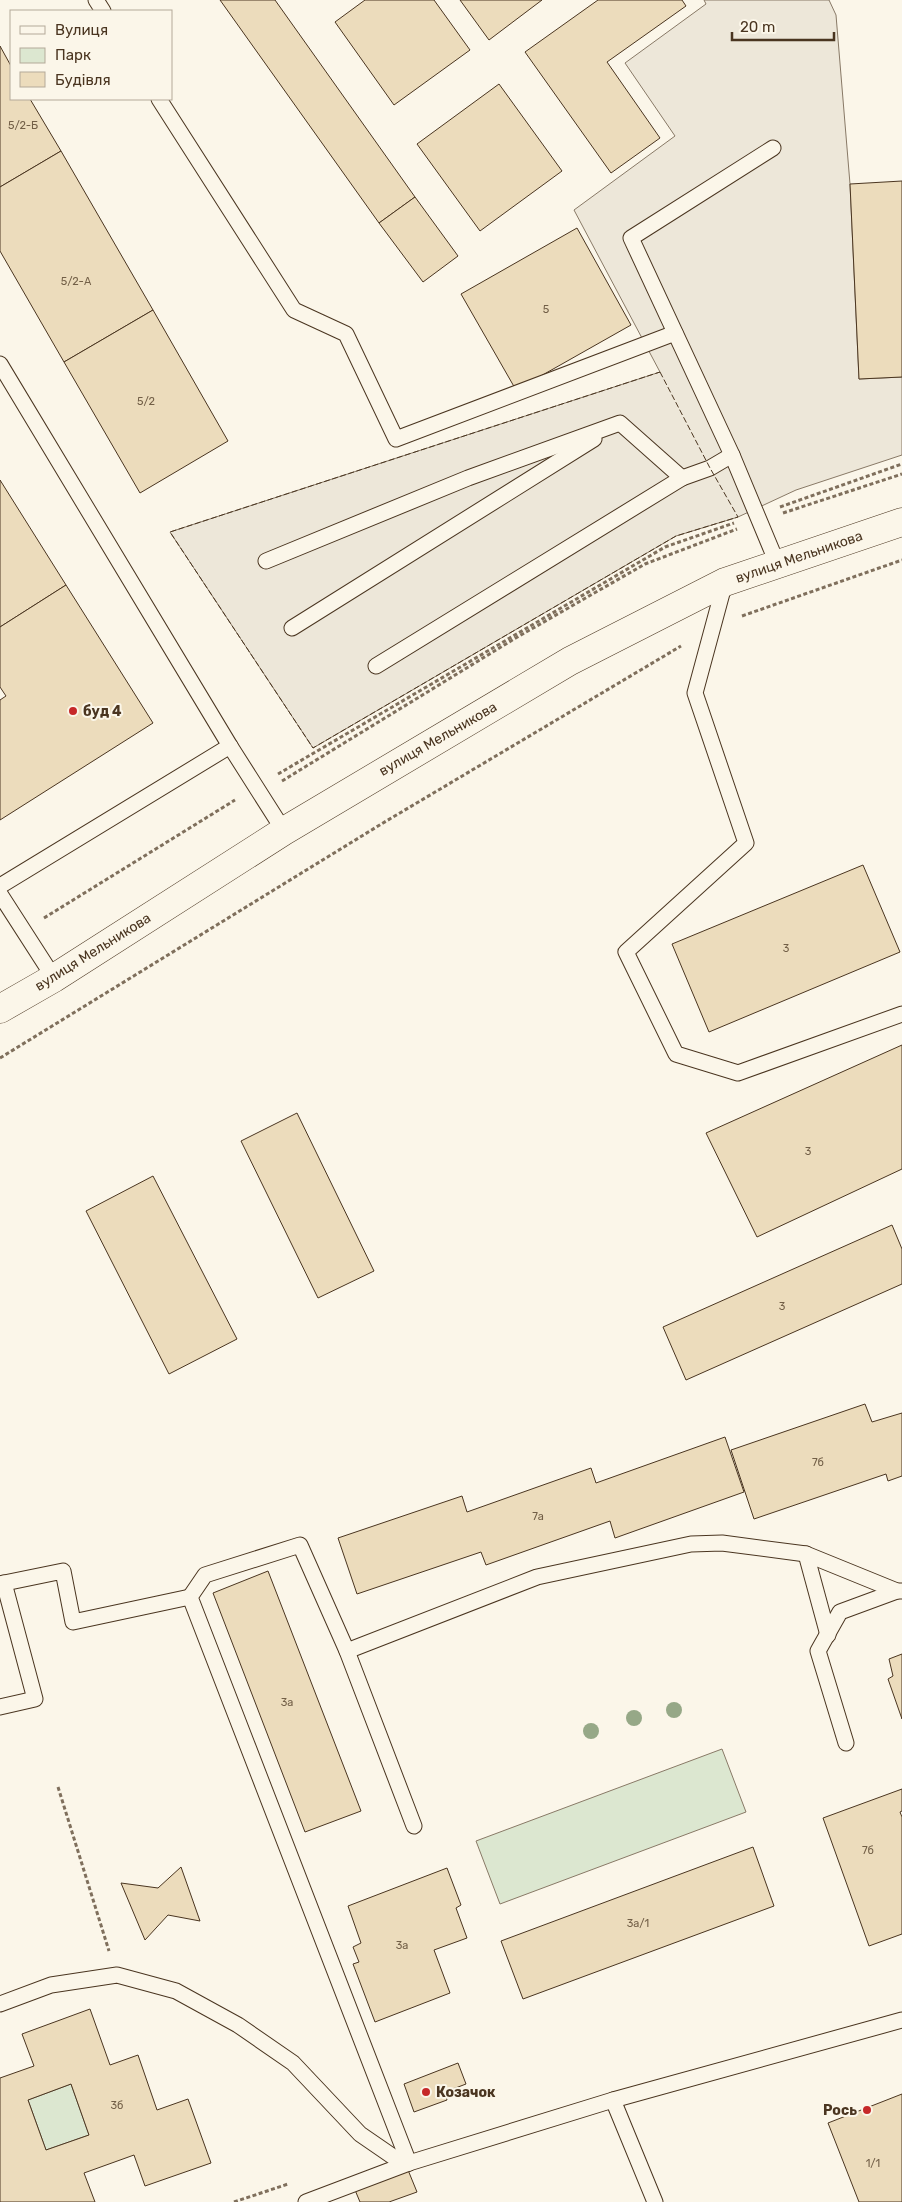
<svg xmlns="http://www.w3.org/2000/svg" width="902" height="2202" font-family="Rubik,sans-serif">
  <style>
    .green { fill: #dce7d0; stroke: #887966 }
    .parking { fill: #ede7d9; stroke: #887966 }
    .building { fill: #ecdcbc; stroke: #4a3520; fill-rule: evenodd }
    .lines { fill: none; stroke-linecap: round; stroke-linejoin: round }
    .service-casing { stroke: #4a3520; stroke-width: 17 }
    .minor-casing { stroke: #4a3520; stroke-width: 29 }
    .path { stroke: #7f6f5c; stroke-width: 3; stroke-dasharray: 4 2.5; stroke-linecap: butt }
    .service { stroke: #fbf6e9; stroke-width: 15 }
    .minor { stroke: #fbf6e9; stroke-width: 28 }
    .fence { stroke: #4a3520; stroke-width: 1; stroke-dasharray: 6 2.5; stroke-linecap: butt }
    .tree { fill: #96a887 }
    .poi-dot { fill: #c62828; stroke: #fbf6e9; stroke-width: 2 }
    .labels { text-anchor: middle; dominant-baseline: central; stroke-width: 4; stroke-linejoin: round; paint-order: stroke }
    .number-label { font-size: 11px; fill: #725f47 }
    .street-label { font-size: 14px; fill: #4a3520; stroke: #fbf6e9 }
    .poi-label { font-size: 14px; font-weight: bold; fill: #4a3520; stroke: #fbf6e9; text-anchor: start }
  </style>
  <rect width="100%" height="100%" fill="#fbf6e9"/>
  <g class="green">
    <polygon points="722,1749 746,1812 500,1904 476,1841"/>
    <polygon points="71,2084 89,2135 46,2150 28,2100"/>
  </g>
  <polygon class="parking" points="704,0 829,0 836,15 850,184 859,379 902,377 902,455 796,490 738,517 676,536 313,748 170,532 660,372 574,210 675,136 625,63 706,4"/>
  <g class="building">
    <polygon points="220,0 275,0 415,197 379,223"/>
    <polygon points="365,0 434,0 470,50 394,105 335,22"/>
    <polygon points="460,0 542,0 489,40"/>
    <polygon points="598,0 682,0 686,6 607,62 660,138 611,173 525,52"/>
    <polygon points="0,46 11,66 11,99 30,99 61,151 0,187"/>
    <polygon points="499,84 562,171 480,231 417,144"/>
    <polygon points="61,151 153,310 64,362 0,251 0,187"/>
    <polygon points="902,181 902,377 859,379 850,184"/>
    <polygon points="415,197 458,256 423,282 379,223"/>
    <polygon points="577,228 631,325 516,390 461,294"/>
    <polygon points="153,310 228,441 140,493 64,362"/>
    <polygon points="0,480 66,585 0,627"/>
    <polygon points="66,585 153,723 0,820 0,700 6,696 0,687 0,627"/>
    <polygon points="863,865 900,952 709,1032 672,944"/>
    <polygon points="902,1045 902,1169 757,1237 706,1133"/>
    <polygon points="297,1113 374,1271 318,1298 241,1141"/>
    <polygon points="153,1176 237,1339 169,1374 86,1211"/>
    <polygon points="892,1225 902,1249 902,1284 686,1380 663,1327"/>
    <polygon points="865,1404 872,1422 902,1413 902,1476 888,1481 886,1474 754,1519 731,1450"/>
    <polygon points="725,1437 744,1492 615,1538 610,1521 486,1565 481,1552 357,1594 338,1538 462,1496 467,1512 591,1468 596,1483"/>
    <polygon points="268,1571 361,1811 305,1832 213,1593"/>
    <polygon points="902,1654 902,1719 888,1679 893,1676 889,1659"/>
    <polygon points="902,1789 902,1811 900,1812 902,1817 902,1934 869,1946 823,1818"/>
    <polygon points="753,1847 774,1906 523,1999 501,1941"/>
    <polygon points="181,1867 200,1921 168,1915 145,1940 121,1883 158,1888"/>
    <polygon points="447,1868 461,1905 456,1908 467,1938 434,1950 450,1993 375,2022 353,1964 359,1962 353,1947 361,1943 348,1906"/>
    <path d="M90 2009 110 2065 138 2055 157 2110 188 2099 211 2163 145 2186 134 2155 84 2173 95 2202H0V2078L34 2066 22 2034ZM71 2084 89 2135 46 2150 28 2100Z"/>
    <polygon points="458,2063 466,2084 445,2092 447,2100 414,2112 404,2084"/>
    <polygon points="902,2094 902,2202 859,2202 828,2123"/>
    <polygon points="408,2170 417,2192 389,2202 360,2202 355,2190"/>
  </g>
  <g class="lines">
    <g class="service-casing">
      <g id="service">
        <polyline points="96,0 103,11"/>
        <polyline points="159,99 294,310 346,334 396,439 675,333"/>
        <polyline points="773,148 631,238 732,455 777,563"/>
        <polyline points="0,364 230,746 284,831"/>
        <polyline points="266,561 468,478 620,423 682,478 710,468 732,455"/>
        <polyline points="725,582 695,693 746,843 626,952 676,1054 738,1073 902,1014"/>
        <polyline points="292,628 594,439"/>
        <polyline points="376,666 682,478"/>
        <polyline points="0,886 230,746"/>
        <polyline points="0,894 54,978"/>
        <polyline points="806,1554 828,1635"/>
        <polyline points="0,1584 63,1571 73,1622 190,1597"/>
        <polyline points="347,1651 414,1826"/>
        <polyline points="0,1707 35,1699 4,1583"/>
        <polyline points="846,1743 818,1651 840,1612 897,1591"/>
        <polyline points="0,2004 51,1985 117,1975 176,1991 238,2025 293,2063 360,2134 392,2156 409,2163"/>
        <polyline points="613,2100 655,2202"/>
        <polyline points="409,2163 190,1597 205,1575 300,1545 347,1651 537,1577 691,1544 722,1543 806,1554 897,1591 902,1591"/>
        <polyline points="306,2202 409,2163 613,2100 902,2020"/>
      </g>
    </g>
    <g class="minor-casing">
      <polyline id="minor" points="0,1009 54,978 284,831 570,661 725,582 902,522"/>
    </g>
    <g class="path">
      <polyline points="780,507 902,464"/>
      <polyline points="783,513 902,474"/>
      <polyline points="742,616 902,560"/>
      <polyline points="278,774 665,547 734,523"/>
      <polyline points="282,781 514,639 645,564 737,529"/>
      <polyline points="44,918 235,800"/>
      <polyline points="0,1058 383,823 681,646"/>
      <polyline points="58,1787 109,1951"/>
      <polyline points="234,2202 288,2184"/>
    </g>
    <use href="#service" class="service"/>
    <use href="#minor" class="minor"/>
    <polygon class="fence" points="660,372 710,468 738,517 676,536 313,748 170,532"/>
  </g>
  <g class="tree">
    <circle cx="674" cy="1710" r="8"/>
    <circle cx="634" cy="1718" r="8"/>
    <circle cx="591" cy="1731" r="8"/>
  </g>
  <g class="poi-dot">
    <circle cx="73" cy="711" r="5"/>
    <circle cx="426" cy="2092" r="5"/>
    <circle cx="867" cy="2110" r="5"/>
  </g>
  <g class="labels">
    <g class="number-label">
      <text x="23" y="125">5/2-Б</text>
      <text x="76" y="281">5/2-А</text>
      <text x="546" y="309">5</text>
      <text x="146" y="401">5/2</text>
      <text x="786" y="948">3</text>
      <text x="808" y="1151">3</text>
      <text x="782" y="1306">3</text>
      <text x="818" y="1462">7б</text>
      <text x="538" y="1516">7а</text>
      <text x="287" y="1702">3а</text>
      <text x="868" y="1850">7б</text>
      <text x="638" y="1923">3а/1</text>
      <text x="402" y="1945">3а</text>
      <text x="117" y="2105">3б</text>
      <text x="873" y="2163">1/1</text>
    </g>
    <g class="street-label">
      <text transform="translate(799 557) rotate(-19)">вулиця Мельникова</text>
      <text transform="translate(438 739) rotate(-30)">вулиця Мельникова</text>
      <text transform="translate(93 952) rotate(-32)">вулиця Мельникова</text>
    </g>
    <g class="poi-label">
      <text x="83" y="711">буд 4</text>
      <text x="436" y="2092">Козачок</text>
      <text x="857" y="2110" text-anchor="end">Рось</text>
    </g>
  </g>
  <rect x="10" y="10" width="162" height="90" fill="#fbf6e9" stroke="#b4a999"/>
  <rect x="20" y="26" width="25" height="8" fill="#fbf6e9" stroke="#b4a999"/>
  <text x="55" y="35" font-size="15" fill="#4a3520">Вулиця</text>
  <rect x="20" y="48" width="25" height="15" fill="#dce7d0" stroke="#b4a999"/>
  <text x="55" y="60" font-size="15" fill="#4a3520">Парк</text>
  <rect x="20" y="72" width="25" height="15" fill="#ecdcbc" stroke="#b4a999"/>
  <text x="55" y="85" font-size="15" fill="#4a3520">Будівля</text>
  <path d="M732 32v8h102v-8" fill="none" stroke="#4a3520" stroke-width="2.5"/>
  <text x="740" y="32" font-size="15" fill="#4a3520" stroke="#fbf6e9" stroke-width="4" paint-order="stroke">20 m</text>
</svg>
